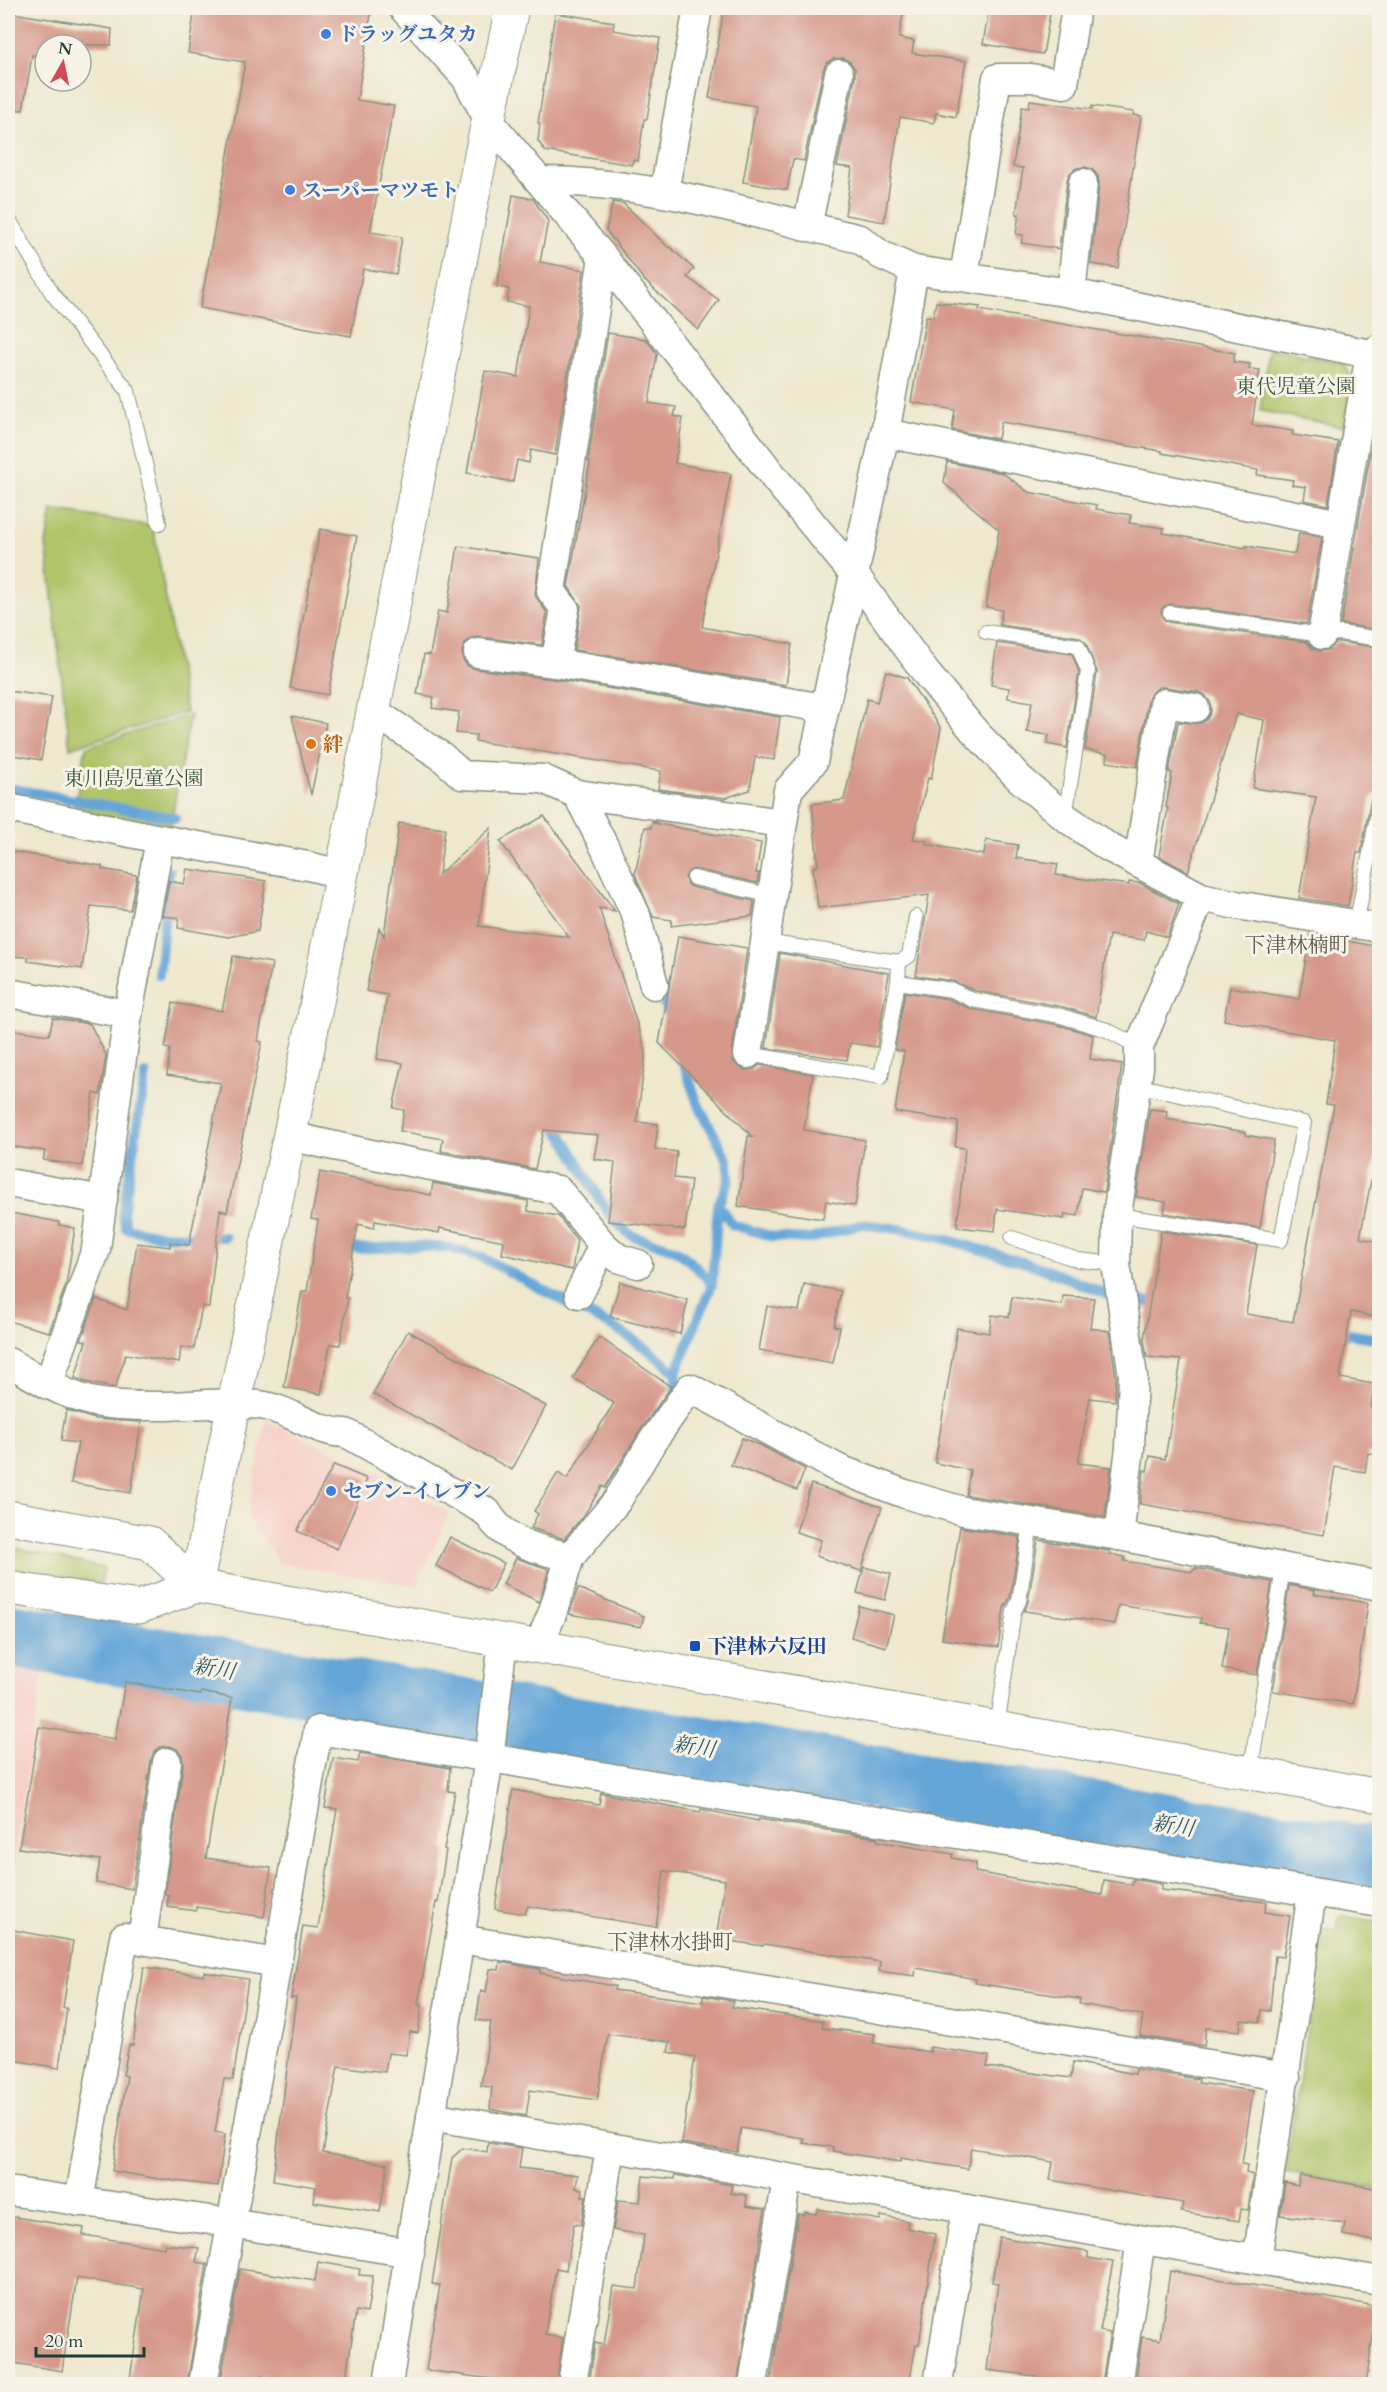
<svg xmlns="http://www.w3.org/2000/svg" width="1387" height="2392" font-family="Cardo,'Noto Serif JP',serif">
  <style>
    .built { fill: #f7d0c9 }
    .green { fill: #b0c469; stroke: #68804e; stroke-width: 1.5 }
    .lines { fill: none; stroke-linecap: round; stroke-linejoin: round }
    .stream { stroke: #65a6d8; stroke-width: 10 }
    .river { stroke: #65a6d8; stroke-width: 64 }
    .building { fill: #d5988a }
    .lane-casing { stroke: #869281; stroke-width: 16 }
    .street-casing { stroke: #869281; stroke-width: 31 }
    .secondary-casing { stroke: #869281; stroke-width: 35 }
    .lane { stroke: #fff; stroke-width: 14 }
    .street { stroke: #fff; stroke-width: 28 }
    .secondary { stroke: #fff; stroke-width: 33 }
    .shop-dot { fill: #3f7fe0; stroke: #f7f3e8; stroke-width: 2 }
    .food-dot { fill: #e8710a; stroke: #f7f3e8; stroke-width: 2 }
    .transit-dot { fill: #1a4fb4; stroke: #f7f3e8; stroke-width: 2 }
    .labels { text-anchor: middle; dominant-baseline: central; stroke-width: 6; stroke-linejoin: round; paint-order: stroke }
    .shop-label { font-size: 20px; font-weight: bold; fill: #366cbe; stroke: #f7f3e8; text-anchor: start }
    .park-label { font-size: 20px; fill: #3c583f; stroke: #f7f3e8 }
    .food-label { font-size: 20px; font-weight: bold; fill: #c56008; stroke: #f7f3e8; text-anchor: start }
    .transit-label { font-size: 20px; font-weight: bold; fill: #164399; stroke: #f7f3e8; text-anchor: start }
    .neighbourhood-label { font-size: 21px; fill: #5f5d52; stroke: #f7f3e8 }
    .water-label { font-size: 21px; font-style: italic; fill: #345c65; stroke: #f7f3e8 }
  </style>
  <rect width="100%" height="100%" fill="#f7f3e8"/>
  <filter id="ink" filterUnits="userSpaceOnUse"><feTurbulence type="fractalNoise" baseFrequency=".0167" numOctaves="2"/><feDisplacementMap in="SourceGraphic" scale="12" xChannelSelector="R" yChannelSelector="G"/><feConvolveMatrix kernelMatrix="1 2 1 2 8 2 1 2 1" color-interpolation-filters="sRGB"/></filter>
  <filter id="wash" filterUnits="userSpaceOnUse"><feTurbulence type="fractalNoise" baseFrequency=".008" numOctaves="4" result="noise"/><feDisplacementMap in="SourceGraphic" scale="24" xChannelSelector="R" yChannelSelector="G"/><feGaussianBlur stdDeviation="1.35" result="paint"/><feColorMatrix in="noise" values="0 0 0 0 0 0 0 0 0 0 0 0 0 0 0 0 0 1.4 0 .05"/><feComposite in="paint" operator="in"/></filter>
  <g filter="url(#wash)">
    <rect width="100%" height="100%" fill="#eee8ce"/>
    <g class="built">
      <polygon points="266,1421 371,1469 449,1513 417,1586 280,1564 247,1516"/>
      <polygon points="8,1649 46,1655 8,1896"/>
    </g>
    <g class="green">
      <polygon points="1269,348 1342,363 1353,378 1344,427 1260,411"/>
      <polygon points="52,510 153,526 186,712 70,748 46,544"/>
      <polygon points="190,715 170,829 74,811 86,747"/>
      <polygon points="8,1546 104,1568 101,1584 8,1569"/>
      <polygon points="1339,1915 1379,1922 1379,2188 1285,2172 1323,1929 1336,1931"/>
    </g>
    <g class="lines">
      <g class="stream">
        <polyline points="8,788 175,818"/>
        <polyline points="159,975 169,871"/>
        <polyline points="663,1001 671,1021"/>
        <polyline points="682,1058 697,1102 728,1161 729,1180 718,1205 712,1284"/>
        <polyline points="146,1074 123,1213 126,1228 158,1235 225,1237"/>
        <path d="M552 1122C578 1154 592 1196 620 1226 634 1242 657 1241 675 1250 688 1257 702 1273 712 1284L676 1373"/>
        <polyline points="718,1205 733,1225 773,1237 810,1239 862,1224 906,1230 945,1239 1039,1267 1111,1296 1163,1305"/>
        <polyline points="342,1246 361,1249 420,1246 450,1248 481,1257 615,1328 650,1351 676,1373 677,1392"/>
        <polyline points="1335,1332 1380,1339"/>
      </g>
      <polyline class="river" points="8,1635 1380,1860"/>
    </g>
    <g id="blocks">
      <g class="building">
        <polygon points="195,8 372,8 357,100 394,106 370,232 402,237 396,274 363,269 351,336 200,308 245,62 188,53"/>
        <polygon points="724,8 904,8 899,38 914,41 912,53 966,61 956,117 936,113 934,123 900,117 884,222 845,215 852,168 837,166 855,77 855,69 850,62 843,58 833,59 826,63 823,70 804,161 793,159 787,190 743,182 756,106 709,98"/>
        <polygon points="989,8 1051,8 1043,54 983,44"/>
        <polygon points="12,13 112,29 111,45 45,45 45,57 32,55 23,110 8,109 8,39"/>
        <polygon points="555,13 614,22 613,30 660,38 647,119 644,119 638,161 633,160 632,165 545,151 538,141 540,124 538,123"/>
        <polygon points="1030,100 1092,109 1092,106 1134,112 1133,115 1141,116 1118,268 1091,264 1099,184 1098,176 1092,169 1085,167 1076,168 1069,174 1067,181 1059,249 1021,243 1023,235 1016,234 1019,214 1016,214 1023,168 1013,167 1022,107 1029,108"/>
        <polygon points="513,195 533,199 548,221 540,262 584,270 555,455 531,450 529,463 517,460 513,482 467,473 485,371 518,377 529,306 507,302 509,289 497,287"/>
        <polygon points="613,202 624,204 669,248 670,247 694,269 687,277 719,300 698,330 644,280 606,230"/>
        <polygon points="936,302 980,307 979,310 1235,353 1233,362 1250,364 1249,369 1260,370 1252,425 1293,431 1292,435 1338,442 1328,505 1304,500 1306,487 1292,485 1293,480 1257,475 1258,470 1162,453 1162,451 1103,442 1074,436 1074,434 1001,422 998,439 952,430 955,410 911,402 926,316 933,317"/>
        <polygon points="608,333 646,339 657,354 649,403 676,407 674,416 683,418 675,463 731,474 702,627 792,644 786,685 574,650 581,606 568,586 590,462 588,461"/>
        <polygon points="1371,448 1380,449 1380,630 1341,624"/>
        <polygon points="947,462 1003,473 1028,492 1097,505 1096,509 1131,515 1129,523 1164,528 1163,533 1246,548 1246,546 1295,554 1299,533 1322,537 1307,624 1171,604 1163,607 1161,612 1164,620 1169,622 1307,642 1312,648 1320,651 1328,650 1336,642 1340,642 1380,648 1380,792 1374,795 1371,799 1361,853 1357,853 1356,857 1348,906 1299,898 1316,797 1253,788 1264,720 1236,714 1188,872 1159,856 1168,808 1166,807 1172,773 1169,772 1178,722 1201,723 1207,719 1211,711 1210,702 1205,695 1198,692 1166,687 1159,687 1152,692 1148,700 1137,767 1107,762 1108,754 1085,750 1097,672 1086,643 1079,637 1000,625 1002,610 986,607 999,530 944,483"/>
        <polygon points="320,529 357,536 328,695 290,688"/>
        <polygon points="458,546 539,558 535,595 547,613 542,645 480,637 472,638 465,643 462,651 463,660 468,666 476,669 553,679 780,717 774,760 755,757 750,790 725,798 658,789 661,771 475,741 476,735 456,733 459,712 432,708 434,697 417,694 424,654 430,655 438,611 447,613"/>
        <polygon points="997,643 1072,654 1079,672 1067,748 1047,744 1049,735 1027,732 1032,702 1008,698 1009,688 991,685"/>
        <polygon points="886,671 907,678 941,728 931,779 928,778 913,839 927,841 926,844 984,855 986,840 1018,845 1016,858 1058,864 1056,875 1129,885 1129,882 1140,883 1179,904 1167,937 1146,931 1144,940 1109,935 1096,1017 1063,1007 976,991 953,981 916,976 929,895 818,908 813,867 818,866 812,804 844,800 867,699 877,702"/>
        <polygon points="8,691 52,697 41,760 8,754"/>
        <polygon points="292,716 326,723 311,795"/>
        <polygon points="544,816 615,911 599,908 646,1051 637,1122 658,1124 655,1149 677,1152 674,1178 691,1180 685,1230 608,1221 615,1162 594,1159 598,1135 544,1130 535,1169 441,1151 443,1139 400,1131 404,1110 393,1108 403,1063 377,1059 387,995 366,991 379,928 384,936 399,823 445,829 439,874 491,828 479,926 569,937 500,841"/>
        <polygon points="652,821 656,822 653,823 761,843 756,873 759,873 757,883 695,869 688,871 685,877 687,884 692,887 754,901 752,916 671,926 672,920 653,917 635,874 645,827 651,828"/>
        <polygon points="8,851 102,866 102,869 137,875 130,910 91,906 82,969 28,961 28,957 8,956"/>
        <polygon points="187,869 266,881 258,931 228,937 178,928 179,918 163,916 169,881 184,884"/>
        <polygon points="1310,934 1380,947 1380,1035 1375,1065 1380,1065 1380,1134 1360,1238 1380,1242 1380,1318 1351,1312 1340,1378 1374,1384 1371,1408 1380,1409 1380,1455 1368,1453 1365,1472 1335,1467 1324,1535 1140,1504 1144,1470 1147,1471 1150,1456 1165,1459 1181,1360 1147,1357 1144,1339 1161,1231 1257,1245 1246,1314 1293,1322 1334,1105 1326,1104 1335,1040 1224,1020 1230,987 1299,999"/>
        <polygon points="678,936 747,948 732,1052 733,1061 737,1066 745,1070 753,1070 760,1065 813,1074 804,1130 865,1140 855,1206 826,1201 823,1219 738,1206 748,1136 753,1137 659,1043"/>
        <polygon points="780,953 889,973 877,1047 850,1043 847,1060 766,1048"/>
        <polygon points="233,956 272,963 258,1041 262,1042 227,1212 220,1210 209,1307 202,1306 194,1349 181,1347 179,1363 126,1354 115,1388 85,1382 75,1378 86,1341 81,1340 96,1299 127,1310 137,1243 170,1247 170,1243 189,1245 221,1083 167,1075 170,1049 165,1048 173,1003 222,1011"/>
        <polygon points="905,992 949,999 971,1009 1059,1025 1093,1035 1090,1059 1122,1064 1104,1192 1082,1188 1078,1216 1065,1214 1064,1219 997,1209 995,1231 957,1227 965,1148 955,1147 958,1122 895,1112 904,1051 895,1050"/>
        <polygon points="53,1018 90,1024 106,1055 100,1095 94,1093 82,1166 43,1160 45,1151 8,1146 8,1029 49,1035"/>
        <polygon points="1150,1109 1167,1111 1166,1119 1246,1132 1246,1135 1274,1140 1260,1228 1164,1213 1166,1202 1136,1197"/>
        <polygon points="320,1172 431,1195 433,1183 528,1201 528,1211 558,1216 577,1240 572,1270 502,1254 504,1241 440,1228 439,1233 375,1221 374,1228 358,1224 345,1298 348,1298 340,1345 330,1344 321,1394 284,1387 302,1291 307,1291 318,1220 311,1219"/>
        <polygon points="11,1213 59,1222 59,1225 75,1228 66,1285 49,1332 8,1321 8,1235"/>
        <polygon points="620,1282 688,1300 680,1334 610,1317"/>
        <polygon points="804,1284 841,1291 834,1326 840,1327 833,1363 759,1350 767,1306 799,1311"/>
        <polygon points="1063,1296 1094,1298 1090,1328 1109,1331 1116,1377 1115,1401 1090,1398 1078,1463 1111,1467 1105,1517 966,1495 970,1470 935,1463 957,1328 989,1333 992,1315 1009,1317 1012,1297 1062,1305"/>
        <polygon points="408,1331 546,1406 512,1470 373,1394"/>
        <polygon points="599,1337 671,1387 639,1432 605,1488 602,1486 584,1515 564,1539 531,1528 538,1514 534,1511 558,1473 567,1479 614,1403 573,1378"/>
        <polygon points="66,1410 95,1419 141,1422 131,1493 71,1483 78,1443 61,1441"/>
        <polygon points="742,1438 760,1445 805,1469 797,1490 731,1465"/>
        <polygon points="334,1465 367,1479 337,1549 297,1531"/>
        <polygon points="811,1484 882,1507 861,1571 816,1556 821,1540 796,1532"/>
        <polygon points="960,1527 1020,1537 1010,1598 1004,1608 998,1647 942,1639"/>
        <polygon points="450,1537 504,1563 490,1592 436,1566"/>
        <polygon points="1038,1540 1110,1551 1110,1554 1125,1557 1124,1561 1192,1572 1196,1568 1272,1582 1257,1675 1222,1669 1229,1627 1200,1623 1201,1618 1118,1605 1115,1624 1024,1611 1028,1602"/>
        <polygon points="516,1558 549,1569 539,1602 503,1584"/>
        <polygon points="864,1567 891,1574 885,1600 857,1593"/>
        <polygon points="1289,1585 1315,1590 1314,1594 1368,1603 1353,1704 1273,1691"/>
        <polygon points="578,1588 644,1616 641,1627 569,1614"/>
        <polygon points="859,1606 894,1615 886,1647 851,1637"/>
        <polygon points="125,1682 201,1695 201,1692 232,1698 206,1858 271,1868 264,1917 196,1907 196,1911 167,1907 169,1895 165,1894 183,1764 182,1755 177,1749 170,1746 160,1747 154,1752 151,1760 132,1889 96,1883 100,1860 19,1848 39,1727 115,1739"/>
        <polygon points="360,1753 450,1768 448,1791 455,1792 444,1849 446,1850 438,1903 436,1902 418,2004 422,2005 418,2033 410,2032 406,2055 388,2053 385,2072 338,2066 323,2153 388,2164 380,2212 314,2202 316,2187 273,2180 296,1998 291,1998 303,1926 318,1928 337,1809 325,1808 333,1758 358,1762"/>
        <polygon points="513,1790 599,1805 601,1793 700,1812 701,1809 758,1821 759,1819 877,1838 877,1841 953,1854 952,1858 976,1863 975,1872 1102,1895 1104,1880 1132,1885 1133,1879 1162,1884 1161,1890 1266,1902 1265,1912 1290,1916 1283,1957 1275,1956 1270,2011 1262,2010 1260,2022 1241,2020 1240,2031 1206,2028 1204,2046 1140,2036 1143,2015 1079,2004 1080,1999 975,1983 976,1979 916,1968 915,1976 879,1971 880,1962 764,1944 763,1946 716,1939 725,1880 664,1871 656,1927 528,1906 525,1914 495,1909"/>
        <polygon points="8,1929 73,1941 63,2008 67,2008 59,2068 8,2059"/>
        <polygon points="500,1962 540,1969 540,1973 615,1986 614,1990 703,2002 703,1996 733,2001 732,2007 823,2021 822,2028 875,2034 873,2043 930,2052 930,2047 989,2056 987,2067 1071,2078 1073,2062 1135,2074 1136,2069 1199,2079 1198,2083 1253,2091 1242,2164 1247,2165 1246,2173 1253,2175 1248,2210 1241,2209 1239,2221 1181,2212 1183,2203 1050,2180 1053,2162 971,2148 968,2169 901,2158 900,2162 833,2151 833,2147 803,2143 804,2138 741,2128 737,2152 681,2143 695,2057 668,2052 670,2042 608,2034 597,2100 530,2090 526,2116 490,2109 492,2087 481,2086 491,2022 476,2020 481,1990 486,1992 490,1969 499,1970"/>
        <polygon points="144,1967 203,1976 204,1972 248,1979 233,2080 224,2079 215,2132 225,2134 218,2186 159,2179 112,2171 127,2076 123,2075 129,2045 133,2045"/>
        <polygon points="488,2143 522,2148 519,2168 578,2175 576,2188 583,2189 582,2196 586,2196 581,2225 574,2224 566,2270 556,2268 545,2335 563,2338 556,2385 536,2385 426,2370 440,2285 432,2284 452,2158 463,2148 487,2152"/>
        <polygon points="675,2175 732,2185 730,2193 747,2195 746,2206 765,2209 737,2385 589,2385 595,2343 604,2345 613,2286 637,2289 644,2235 613,2230 618,2200 640,2202 643,2176 675,2179"/>
        <polygon points="1300,2175 1380,2189 1380,2242 1343,2235 1345,2223 1280,2215 1285,2183 1298,2186"/>
        <polygon points="818,2209 880,2220 881,2216 908,2221 907,2228 935,2234 919,2345 916,2344 909,2385 770,2385 798,2214 804,2215 805,2212 816,2214"/>
        <polygon points="8,2216 84,2228 83,2235 164,2248 165,2244 199,2248 196,2262 207,2264 187,2385 129,2385 144,2289 77,2278 62,2371 8,2362"/>
        <polygon points="999,2237 1088,2252 1088,2258 1113,2262 1100,2331 1110,2333 1102,2384 1084,2381 1083,2385 1056,2385 1035,2382 1036,2376 987,2370 998,2283 992,2282"/>
        <polygon points="318,2262 360,2269 359,2275 373,2276 367,2313 356,2311 345,2385 316,2385 261,2376 260,2385 220,2385 240,2269 315,2281"/>
        <polygon points="1170,2271 1377,2306 1366,2385 1135,2385 1142,2337 1160,2340"/>
      </g>
    </g>
  </g>
  <g filter="url(#ink)">
    <use href="#blocks" fill-opacity="0" stroke="#869281" stroke-width="1.5"/>
    <g class="lines">
      <g class="lane-casing">
        <g id="lane">
          <polyline points="8,218 52,293 128,391 159,523"/>
          <polyline points="1170,613 1322,635 1340,633 1380,639"/>
          <polyline points="986,632 1078,646 1088,671 1065,817"/>
          <polyline points="694,878 772,896"/>
          <polyline points="1356,925 1380,801"/>
          <polyline points="765,942 899,962 898,982"/>
          <polyline points="899,962 909,956 916,917"/>
          <polyline points="748,1054 881,1077 898,982 952,990 973,1000 1061,1016 1107,1030 1139,1047"/>
          <polyline points="1117,1215 1281,1240 1304,1123 1136,1085"/>
          <polyline points="1012,1238 1078,1260 1116,1264"/>
          <polyline points="997,1728 1014,1611 1019,1601 1031,1523"/>
          <polyline points="1250,1773 1283,1569"/>
        </g>
      </g>
      <g class="street-casing">
        <g id="street">
          <polyline points="403,8 466,78 489,121 603,257 777,481 854,574 926,673 975,732 1020,779 1065,817 1108,847 1201,897 1236,905 1380,928"/>
          <path d="M540 181C650 181 754 214 860 239L881 255 914 270 1071 293 1370 354 1380 348"/>
          <polyline points="664,192 698,8"/>
          <polyline points="807,227 839,74"/>
          <polyline points="603,257 551,591 565,609 555,663 824,708"/>
          <polyline points="964,276 997,78 1031,78 1064,84 1076,8"/>
          <polyline points="1071,293 1083,183"/>
          <polyline points="885,433 1340,524"/>
          <polyline points="1322,635 1370,354"/>
          <polyline points="478,653 555,663"/>
          <polyline points="373,711 441,756 462,775 543,779 577,794 782,823"/>
          <polyline points="577,794 605,848 636,915 654,985"/>
          <polyline points="8,808 160,839 308,866 341,874"/>
          <polyline points="1138,863 1164,703 1195,708"/>
          <polyline points="8,993 128,1014"/>
          <polyline points="748,1054 788,790 813,762 885,433 914,270"/>
          <polyline points="289,1136 389,1158 558,1190 603,1245 618,1258 638,1264"/>
          <polyline points="8,1183 103,1200"/>
          <polyline points="579,1294 603,1245"/>
          <path d="M8 1362C34 1377 61 1393 90 1401 108 1405 136 1406 154 1406 190 1407 224 1400 260 1405 290 1409 316 1433 346 1433L487 1512C504 1542 539 1550 570 1557"/>
          <polyline points="48,1385 96,1249 128,1014 160,839"/>
          <polyline points="1119,1536 1130,1448 1133,1376 1116,1264 1117,1215 1139,1068 1139,1047 1201,897"/>
          <polyline points="538,1647 552,1614 570,1557 617,1501 652,1442 690,1388 839,1469 905,1494 963,1511 1119,1536 1380,1586"/>
          <polyline points="460,1939 1286,2077"/>
          <polyline points="142,1940 167,1762"/>
          <polyline points="431,2116 1380,2281"/>
          <polyline points="8,2191 231,2223 410,2253"/>
          <polyline points="79,2202 124,1937 277,1963"/>
          <polyline points="1257,2260 1312,1893"/>
          <polyline points="203,2384 318,1730 1380,1903"/>
          <polyline points="388,2384 489,1759 503,1640"/>
          <polyline points="572,2384 610,2148"/>
          <polyline points="753,2384 787,2179"/>
          <polyline points="938,2384 966,2209"/>
          <polyline points="1118,2384 1141,2241"/>
        </g>
      </g>
      <g class="secondary-casing">
        <g id="secondary">
          <polyline points="8,1517 150,1543 196,1586"/>
          <polyline points="196,1586 311,1033 476,179 512,8"/>
          <polyline points="8,1588 139,1607 196,1586 1380,1796"/>
        </g>
      </g>
      <use href="#lane" class="lane"/>
      <use href="#street" class="street"/>
      <use href="#secondary" class="secondary"/>
    </g>
  </g>
  <g class="shop-dot">
    <circle cx="326" cy="34" r="6"/>
    <circle cx="290" cy="190" r="6"/>
    <circle cx="331" cy="1491" r="6"/>
  </g>
  <circle class="food-dot" cx="311" cy="744" r="6"/>
  <rect class="transit-dot" x="689" y="1640" width="12" height="12" rx="3"/>
  <g class="labels">
    <g class="shop-label">
      <text x="338" y="34">ドラッグユタカ</text>
      <text x="302" y="190">スーパーマツモト</text>
      <text x="343" y="1491">セブン-イレブン</text>
    </g>
    <g class="park-label">
      <text x="1296" y="386">東代児童公園</text>
      <text x="134" y="778">東川島児童公園</text>
    </g>
    <g class="food-label">
      <text x="323" y="744">絆</text>
    </g>
    <g class="transit-label">
      <text x="707" y="1646">下津林六反田</text>
    </g>
    <g class="neighbourhood-label">
      <text x="1297" y="945">下津林楠町</text>
      <text x="670" y="1942">下津林水掛町</text>
    </g>
    <g class="water-label">
      <text transform="translate(214 1669) rotate(9)">新川</text>
      <text transform="translate(694 1747) rotate(9)">新川</text>
      <text transform="translate(1173 1826) rotate(9)">新川</text>
    </g>
  </g>
  <rect width="1387" height="2392" fill="none" stroke="#f7f3e8" stroke-width="30"/>
  <g transform="translate(63 63) rotate(9)"><circle r="28" fill="#f7f3e8" stroke="#a1aaa0" stroke-width="1.5"/>
  <path d="M0-4.5L10 22L0 15L-10 22Z" fill="#d1495b"/>
  <text y="-9" font-size="16" font-weight="bold" text-anchor="middle" fill="#1f3d34">N</text>
  </g>
  <path d="M36 2347v9h108v-9" fill="none" stroke="#1f3d34" stroke-width="3"/>
  <text x="45" y="2347" font-size="18" fill="#1f3d34" stroke="#f7f3e8" stroke-width="4.5" paint-order="stroke">20 m</text>
</svg>
